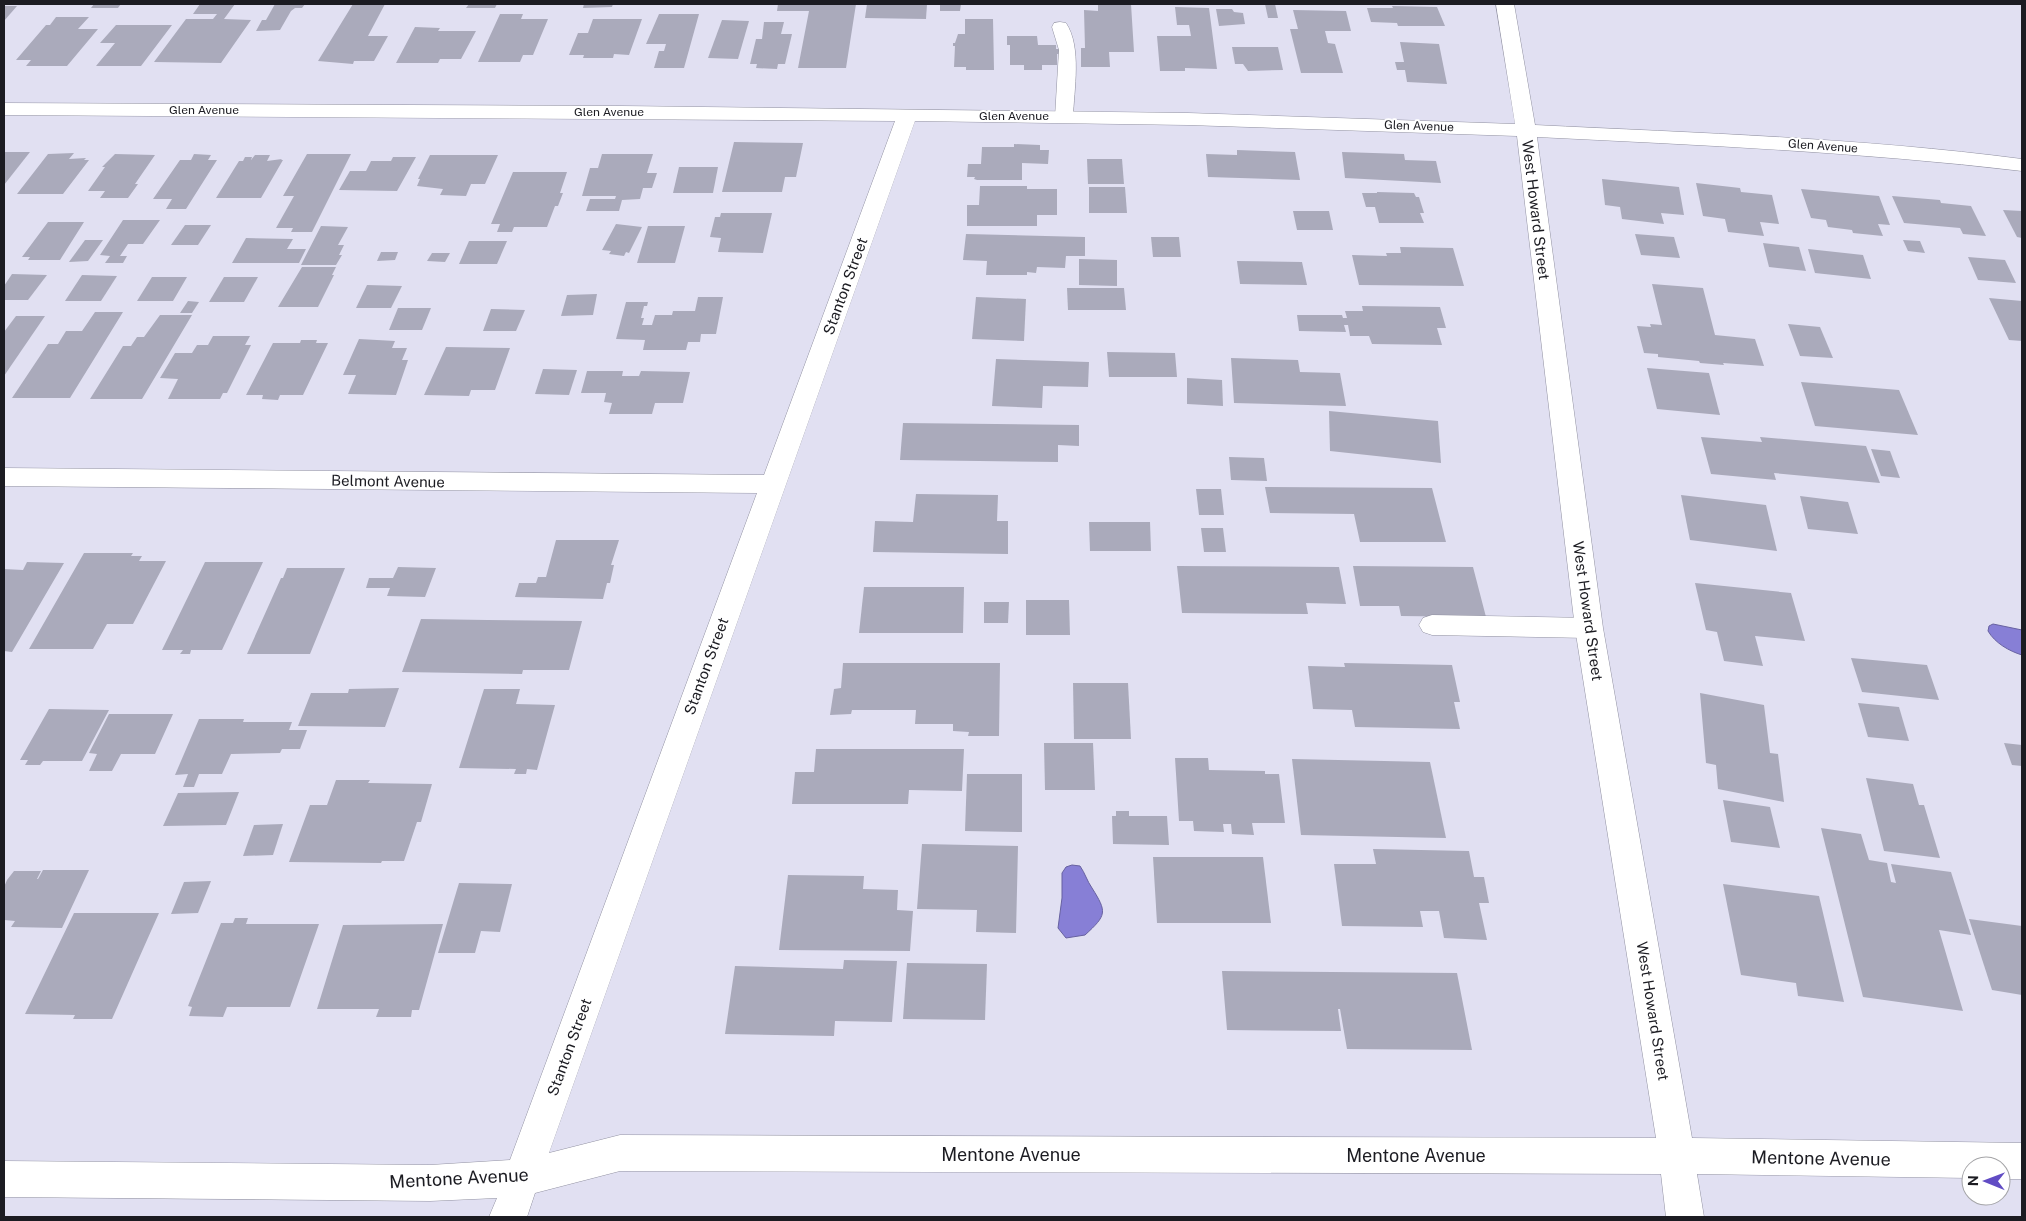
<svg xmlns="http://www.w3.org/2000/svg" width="2026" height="1221" font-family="'Public Sans',sans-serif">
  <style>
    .water { fill: #877fd6; stroke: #6761a0 }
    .building { fill: #aab }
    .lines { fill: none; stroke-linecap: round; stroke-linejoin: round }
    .service-casing { stroke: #9292a2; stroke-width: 1 }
    .minor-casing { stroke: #9292a2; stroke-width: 1 }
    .service { fill: #fff; fill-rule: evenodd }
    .minor { fill: #fff; fill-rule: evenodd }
    .labels { text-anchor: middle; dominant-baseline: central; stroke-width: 4; stroke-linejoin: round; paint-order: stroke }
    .far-street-label { font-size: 12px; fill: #1c1c22; stroke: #fff }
    .street-label { font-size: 15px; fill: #1c1c22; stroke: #fff }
    .near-street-label { font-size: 18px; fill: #1c1c22; stroke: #fff }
  </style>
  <rect width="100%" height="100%" fill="#e1e0f2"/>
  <g class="water">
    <path d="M1993 624 2022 630V655C2009 651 1995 643 1988 631L1989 626Z"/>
    <path d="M1072 865 1080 866C1085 873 1087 881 1092 888 1107 912 1107 915 1085 935L1066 938 1058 928 1062 898V873L1066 867Z"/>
  </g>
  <g class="building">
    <polygon points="94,4 121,4 118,8 91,8"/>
    <polygon points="200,4 235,4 224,19 251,20 221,63 154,62 186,19 213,19 217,14 193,14"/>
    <polygon points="275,4 305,4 302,8 295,8 291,11 280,30 256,31 262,20 266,20"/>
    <polygon points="353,4 385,4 368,36 388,36 374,61 354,61 353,64 318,61"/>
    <polygon points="469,4 497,4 495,8 466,8"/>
    <polygon points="584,4 613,4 612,7 583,8"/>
    <polygon points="778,4 856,4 846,68 798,68 809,11 777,11"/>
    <polygon points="867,4 927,4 926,19 865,18"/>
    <polygon points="940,4 961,4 960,11 940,11"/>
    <polygon points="1098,4 1131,4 1134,52 1109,52 1110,67 1081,67 1081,48 1085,48 1084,10 1098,11"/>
    <polygon points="1265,4 1275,4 1278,18 1268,18"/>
    <polygon points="4,6 17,6 4,21"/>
    <polygon points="1392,6 1437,7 1445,26 1398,26 1397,23 1371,22 1367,8 1393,8"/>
    <polygon points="1175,7 1209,8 1217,69 1185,68 1185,71 1160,71 1157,36 1191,36 1189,25 1177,25"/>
    <polygon points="1216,9 1232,9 1234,12 1243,13 1245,24 1219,26"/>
    <polygon points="1293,10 1346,11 1351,31 1325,31 1328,43 1335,44 1343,73 1301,73 1290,29 1298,29"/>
    <polygon points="500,14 523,14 521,19 548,19 533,55 523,55 520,62 478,62"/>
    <polygon points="659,14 699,14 684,68 654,68 659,51 664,51 666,44 646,44"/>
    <polygon points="56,17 89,17 78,29 98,29 67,66 26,66 31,60 16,60 46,25 50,25"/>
    <polygon points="593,19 642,19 629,55 614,54 613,58 583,58 584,55 569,55 578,33 588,33"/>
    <polygon points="965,19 993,19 994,70 966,70 966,67 954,67 955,46 953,46 953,43 955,43 958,34 965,34"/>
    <polygon points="722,20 749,21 738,59 708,58"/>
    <polygon points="764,22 784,22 781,34 792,34 785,64 778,64 777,69 756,68 757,64 750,64 756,39 762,39"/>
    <polygon points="116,25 172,25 141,66 96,66 115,43 100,43"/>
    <polygon points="415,27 440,28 438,31 476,31 461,59 440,59 438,63 396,63"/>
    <polygon points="1007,36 1037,36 1038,45 1056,45 1056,49 1059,49 1059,54 1057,54 1057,65 1042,65 1042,70 1024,70 1024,65 1010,65 1010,45 1007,45"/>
    <polygon points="1400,42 1439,44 1447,84 1407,82 1405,70 1397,70 1395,62 1404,62"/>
    <polygon points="1232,47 1278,47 1283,70 1248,71 1243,64 1235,64"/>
    <polygon points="734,142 803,143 796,177 785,177 782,192 722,192"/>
    <polygon points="1014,144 1040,145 1040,150 1049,150 1048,164 1022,163 1022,180 977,180 974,179 975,177 967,177 968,164 981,164 982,147 1014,147"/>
    <polygon points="1237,150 1295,152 1300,180 1208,177 1206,154 1237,155"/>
    <polygon points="4,152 30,152 4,185"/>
    <polygon points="1342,152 1404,154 1405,160 1436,161 1441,183 1345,178"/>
    <polygon points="74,153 69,159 86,158 84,160 89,160 63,194 17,194 48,154"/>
    <polygon points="115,154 155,155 135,184 138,184 128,198 100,198 105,191 88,191 105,167 102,167"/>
    <polygon points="194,154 211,155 208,160 217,160 186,209 166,209 172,199 153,199 180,160 191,160"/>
    <polygon points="307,154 351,154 312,232 291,232 293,228 276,228 294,196 283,196"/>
    <polygon points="602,154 653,154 647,173 657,173 652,188 643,188 640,199 622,200 619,211 586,211 590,199 615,199 616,196 582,196 590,168 598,168"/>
    <polygon points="255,155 270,155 267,161 282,159 281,160 283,160 261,198 216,198 239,161 243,161 245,157 252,157 251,160"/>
    <polygon points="430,155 498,155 485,184 471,184 466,196 440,195 443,189 417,186 420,179 418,179"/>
    <polygon points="393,157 416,157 397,191 339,190 350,171 366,171 371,161 391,161"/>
    <polygon points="1087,159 1122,159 1124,184 1088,184"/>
    <polygon points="679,167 718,167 713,193 673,193"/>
    <polygon points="513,172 567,172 560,193 563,193 558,206 555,206 547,227 514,227 512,232 497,232 500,224 491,224"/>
    <polygon points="1602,179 1679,187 1684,215 1661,213 1664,224 1622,219 1620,207 1605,205"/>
    <polygon points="1696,183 1740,188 1741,192 1772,195 1779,224 1760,222 1764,236 1728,232 1725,219 1703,216"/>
    <polygon points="980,186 1027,186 1027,189 1057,189 1057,215 1037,215 1037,226 967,226 967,205 979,205"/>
    <polygon points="1089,187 1125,187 1127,213 1089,213"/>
    <polygon points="1801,189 1879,196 1890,225 1878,224 1883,236 1853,233 1852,230 1828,227 1826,220 1811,218"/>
    <polygon points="1377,192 1414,193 1416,197 1419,197 1424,213 1420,213 1424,223 1379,223 1375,207 1366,207 1362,193 1377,193"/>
    <polygon points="1892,196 1940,200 1941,203 1971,206 1986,236 1963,234 1960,228 1904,223"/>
    <polygon points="2003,210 2022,211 2022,238 2017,237"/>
    <polygon points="1293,211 1329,211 1333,230 1297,230"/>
    <polygon points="721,213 772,213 763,253 718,252 721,238 710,237 715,217 720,217"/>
    <polygon points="123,220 160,220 143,244 128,244 120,256 127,256 123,263 105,263 110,256 100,255"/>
    <polygon points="48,222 84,222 60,260 28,260 30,257 22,257"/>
    <polygon points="616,224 642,227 629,253 626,252 624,256 609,254 611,251 602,250"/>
    <polygon points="185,225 211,225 198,245 171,245"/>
    <polygon points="321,226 348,227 338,245 344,245 339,255 342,255 336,265 301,265"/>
    <polygon points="648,226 685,226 675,263 637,263"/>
    <polygon points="966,234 1085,237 1085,256 1066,256 1065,268 1037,267 1036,273 1027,272 1027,275 986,275 987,261 963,260"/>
    <polygon points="1635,234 1674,237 1680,258 1641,255"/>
    <polygon points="1151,237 1179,237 1181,257 1153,257"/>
    <polygon points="246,238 293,239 287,249 306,249 299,263 232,263"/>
    <polygon points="85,240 103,240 88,261 69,262"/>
    <polygon points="1903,240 1920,241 1925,253 1908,251"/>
    <polygon points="469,241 507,241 497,264 459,264"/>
    <polygon points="1763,243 1799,247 1806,271 1769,267"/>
    <polygon points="1400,247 1453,248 1464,286 1359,285 1352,255 1387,256 1386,253 1401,253"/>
    <polygon points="1808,249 1863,255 1871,279 1815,273"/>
    <polygon points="381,252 398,252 395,260 377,261"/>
    <polygon points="432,253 450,253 445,262 427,261"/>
    <polygon points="1968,257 2005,260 2016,283 1978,280"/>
    <polygon points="1079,259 1117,260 1117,286 1079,285"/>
    <polygon points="1237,261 1302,262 1307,285 1240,284"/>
    <polygon points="302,267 336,267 332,275 334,275 318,307 278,307"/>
    <polygon points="12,274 47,275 28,300 4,300 4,286"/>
    <polygon points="82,275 117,276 101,301 65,301"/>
    <polygon points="152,277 187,277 173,301 137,301"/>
    <polygon points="224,277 258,277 244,302 209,302"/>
    <polygon points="1652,284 1703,288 1715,335 1755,339 1764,366 1723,363 1724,365 1700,363 1699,361 1658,357 1658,354 1644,353 1637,326 1651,327 1650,324 1662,325"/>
    <polygon points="367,285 402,286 391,308 356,308"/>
    <polygon points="1067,288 1124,288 1126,310 1068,310"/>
    <polygon points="597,294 593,315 561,316 567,295"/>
    <polygon points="698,297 723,297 716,334 701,334 700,342 688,342 686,350 643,350 645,340 616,339 626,302 648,302 647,306 644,306 641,318 644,318 642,325 652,325 655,315 672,315 673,311 695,311"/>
    <polygon points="976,297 1026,299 1024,341 972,339"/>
    <polygon points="1989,298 2022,301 2022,341 2009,340"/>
    <polygon points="188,301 199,302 192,313 180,313"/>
    <polygon points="1362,306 1440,307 1446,328 1437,328 1442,345 1372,344 1369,336 1350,336 1348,325 1344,325 1346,332 1299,331 1297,315 1342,315 1343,318 1347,318 1345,311 1363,311"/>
    <polygon points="398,308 431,308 422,330 389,330"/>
    <polygon points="491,309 525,310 516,331 483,331"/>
    <polygon points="95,312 123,312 70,398 12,398 48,344 58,344 66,331 82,331"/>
    <polygon points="160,315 192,315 142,399 90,399 123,346 131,346 137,337 144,337"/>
    <polygon points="16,316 45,316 4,376 4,332"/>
    <polygon points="1788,324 1820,327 1833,358 1800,356"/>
    <polygon points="213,336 250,336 245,345 251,345 227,393 223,393 220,399 168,399 178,379 160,378 175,353 192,353 197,345 208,345"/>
    <polygon points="359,339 395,341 392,348 407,348 402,360 408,360 396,395 348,394 356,375 343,375"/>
    <polygon points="301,340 317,340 316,343 328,343 303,395 280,395 278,400 262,399 263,395 246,395 273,343 300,343"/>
    <polygon points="446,347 510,348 495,390 471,390 469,396 424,395"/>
    <polygon points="1107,352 1175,353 1177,377 1109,377"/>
    <polygon points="1231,358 1298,360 1300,372 1340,373 1346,406 1234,403"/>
    <polygon points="996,359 1089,362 1088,387 1043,386 1042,408 992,406"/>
    <polygon points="1647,368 1709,373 1720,415 1657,409"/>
    <polygon points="543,369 577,370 569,395 535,394"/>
    <polygon points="587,371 623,371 622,376 639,376 641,371 690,372 683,403 655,403 652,414 609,414 612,403 604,402 606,393 581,393"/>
    <polygon points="1187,378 1222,380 1223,406 1187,404"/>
    <polygon points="1801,382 1899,390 1918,435 1815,426"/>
    <polygon points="1329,411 1438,421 1441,463 1330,451"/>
    <polygon points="903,423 1079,425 1079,446 1058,445 1058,462 900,460"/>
    <polygon points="1701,437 1762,442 1760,437 1866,446 1880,483 1774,473 1776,480 1711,474"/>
    <polygon points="1871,449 1890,451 1900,478 1881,476"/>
    <polygon points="1229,457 1264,458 1267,481 1231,480"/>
    <polygon points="1265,487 1432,488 1446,542 1360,542 1354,514 1270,513"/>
    <polygon points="1196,489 1221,489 1224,515 1199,515"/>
    <polygon points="916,494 998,495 997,521 1008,521 1008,554 873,552 875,521 913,522"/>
    <polygon points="1681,495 1766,505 1777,551 1690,540"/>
    <polygon points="1800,496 1848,502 1858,534 1808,529"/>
    <polygon points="1089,522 1150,522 1151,551 1090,551"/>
    <polygon points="1201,528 1223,528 1226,552 1204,552"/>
    <polygon points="556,540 619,540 611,565 614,565 610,583 607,583 603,599 515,597 519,583 536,583 538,577 546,577"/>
    <polygon points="84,553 133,553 131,556 142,556 139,561 166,561 133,624 107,624 93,649 29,649"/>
    <polygon points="27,562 64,563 12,652 4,651 4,569 23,570"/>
    <polygon points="205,562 263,562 222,650 191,650 190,654 180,654 183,650 162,650"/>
    <polygon points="1177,566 1339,567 1346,604 1306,603 1308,614 1182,613"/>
    <polygon points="1353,566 1473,567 1486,617 1401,616 1399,606 1360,606"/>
    <polygon points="398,567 436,568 425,597 387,596 390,588 366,588 369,578 393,578"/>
    <polygon points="287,568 345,568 310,654 247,654 281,578 283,578"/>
    <polygon points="1695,583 1791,593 1805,641 1755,636 1763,666 1724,661 1717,632 1706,630"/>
    <polygon points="864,587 964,587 963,633 859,633"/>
    <polygon points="1026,600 1069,600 1070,635 1026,635"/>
    <polygon points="984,602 1009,602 1008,623 984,623"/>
    <polygon points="421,619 487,620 582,621 569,670 523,670 522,674 402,672"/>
    <polygon points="1851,658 1927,665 1939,700 1862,692"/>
    <polygon points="843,663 1000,663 999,736 968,736 969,732 953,731 953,724 915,724 916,710 852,710 851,714 830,715 834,689 841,688"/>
    <polygon points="1344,663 1452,665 1460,702 1454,702 1460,729 1355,727 1352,710 1313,709 1308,666 1345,667"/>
    <polygon points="1073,683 1128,683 1131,739 1074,739"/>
    <polygon points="399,688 385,727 298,726 311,693 348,693 349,689"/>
    <polygon points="484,689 520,689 516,704 555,705 537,770 527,769 526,774 514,774 516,769 459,768"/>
    <polygon points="1700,693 1764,705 1770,753 1778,754 1784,802 1718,789 1716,765 1706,763"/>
    <polygon points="1858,703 1899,707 1909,741 1868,737"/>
    <polygon points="49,709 109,710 82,761 43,761 40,765 25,765 28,760 20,760"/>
    <polygon points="109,714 173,714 155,754 121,754 112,771 89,771 97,754 89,753"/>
    <polygon points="199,719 244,719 243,722 292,722 289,730 307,730 300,749 282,749 280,753 231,754 222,774 199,774 194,787 183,787 188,774 175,775"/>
    <polygon points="1044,743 1093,743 1095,790 1045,790"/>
    <polygon points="2004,743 2022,745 2022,766 2012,765"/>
    <polygon points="816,749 964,749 962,791 909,790 908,804 792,804 795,772 814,772"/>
    <polygon points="1175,758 1208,758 1209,770 1265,771 1265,774 1279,774 1285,823 1252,823 1254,835 1232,834 1231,824 1223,824 1224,832 1194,831 1193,821 1179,821"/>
    <polygon points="1292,759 1430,762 1446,838 1301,835"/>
    <polygon points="967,774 1022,774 1022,832 965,831"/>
    <polygon points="1866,778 1913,784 1919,805 1924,805 1940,858 1884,851"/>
    <polygon points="336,780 370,780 368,783 432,784 421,822 417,822 404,861 382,861 381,863 289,862 310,805 327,805"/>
    <polygon points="239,792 226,825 163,826 178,793"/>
    <polygon points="1723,800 1770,807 1780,848 1731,842"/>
    <polygon points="1116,811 1129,811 1129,816 1167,816 1169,845 1113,844 1112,816 1116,816"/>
    <polygon points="283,824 273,855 243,856 254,825"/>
    <polygon points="1821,828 1861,834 1869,860 1887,863 1891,882 1896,883 1891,864 1951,872 1971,935 1939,930 1963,1011 1863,997"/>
    <polygon points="922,844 1018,846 1016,933 976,932 977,910 917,909"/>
    <polygon points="1373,849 1469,851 1474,877 1484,877 1489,903 1479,903 1487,940 1444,938 1439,911 1420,911 1423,927 1342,926 1334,864 1376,864"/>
    <polygon points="1153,857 1263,857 1271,923 1157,923"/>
    <polygon points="43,870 89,870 62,928 11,927 15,921 4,920 4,887 7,880 14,871 41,871 37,879 38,879"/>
    <polygon points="788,875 864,876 863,889 898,890 897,910 913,911 910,951 779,950"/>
    <polygon points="211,881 198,913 171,914 184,882"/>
    <polygon points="459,883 512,884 500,932 481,931 475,953 438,953"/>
    <polygon points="1723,884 1819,896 1844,1002 1798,996 1796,983 1741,975"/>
    <polygon points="74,913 159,913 112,1019 73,1019 75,1015 25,1014"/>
    <polygon points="235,918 248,918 246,924 319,924 290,1007 227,1007 223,1017 189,1016 192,1007 188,1006 221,923 233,923"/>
    <polygon points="1969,919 2022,926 2022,995 1992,990"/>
    <polygon points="443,924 419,1010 412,1010 411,1017 376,1017 379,1009 317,1009 343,925"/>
    <polygon points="844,960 897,961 892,1022 835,1021 834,1036 725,1034 735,966 843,969"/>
    <polygon points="907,963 987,964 985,1020 903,1019"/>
    <polygon points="1222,971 1457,973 1472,1050 1347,1049 1340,1009 1338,1009 1341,1031 1227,1030"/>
  </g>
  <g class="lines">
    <g class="service-casing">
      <g id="service">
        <path d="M1060 22 1066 23C1082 47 1074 90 1073 117L1070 121 1064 122 1058 121 1055 117 1059 50 1052 27 1054 23Z"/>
        <polygon points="1432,615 1589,618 1598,621 1602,628 1598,635 1589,638 1432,635 1423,632 1419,625 1423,618"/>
      </g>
    </g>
    <g class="minor-casing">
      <path id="minor" d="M1496 4H1514L1535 125C1698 133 1861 138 2022 159V171C1861 152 1699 145 1537 137L1603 628 1692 1138 2022 1143V1179H2001V1166H1971V1178L1697 1174 1704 1217H1666L1661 1174 620 1171 535 1193 527 1217H489L497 1198 430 1201 4 1197V1161L430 1165 510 1160 757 493 4 486V468L764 475 895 121 4 115V103L622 106 1188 113 1515 124ZM915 121 1188 125 1517 136 1575 628 1656 1138 620 1135 549 1153Z"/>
    </g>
    <use href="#service" class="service"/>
    <use href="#minor" class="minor"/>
  </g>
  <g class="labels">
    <g class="far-street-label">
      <text x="204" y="110">Glen Avenue</text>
      <text x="609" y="112">Glen Avenue</text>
      <text x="1014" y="116">Glen Avenue</text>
      <text transform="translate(1419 126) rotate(2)">Glen Avenue</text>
      <text transform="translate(1823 146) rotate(4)">Glen Avenue</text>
    </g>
    <g class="street-label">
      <text transform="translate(1536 210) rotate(83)">West Howard Street</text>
      <text transform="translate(845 286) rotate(-70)">Stanton Street</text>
      <text transform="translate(388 481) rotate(1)">Belmont Avenue</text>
      <text transform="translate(1588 611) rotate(82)">West Howard Street</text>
      <text transform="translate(706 666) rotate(-70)">Stanton Street</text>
      <text transform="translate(1653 1011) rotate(81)">West Howard Street</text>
      <text transform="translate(569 1047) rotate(-70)">Stanton Street</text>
    </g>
    <g class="near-street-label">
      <text x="1011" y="1154">Mentone Avenue</text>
      <text x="1416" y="1155">Mentone Avenue</text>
      <text transform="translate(1821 1158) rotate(1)">Mentone Avenue</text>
      <text transform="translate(459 1178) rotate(-3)">Mentone Avenue</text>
    </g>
  </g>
  <rect width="2026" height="1221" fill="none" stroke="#1c1c22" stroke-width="10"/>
  <g transform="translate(1986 1181) rotate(271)"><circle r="24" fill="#ffffff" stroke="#a4a4a7"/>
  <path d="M0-4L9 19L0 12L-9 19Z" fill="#614cc4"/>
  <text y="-8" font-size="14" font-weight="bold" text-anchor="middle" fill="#1c1c22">N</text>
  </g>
</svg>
